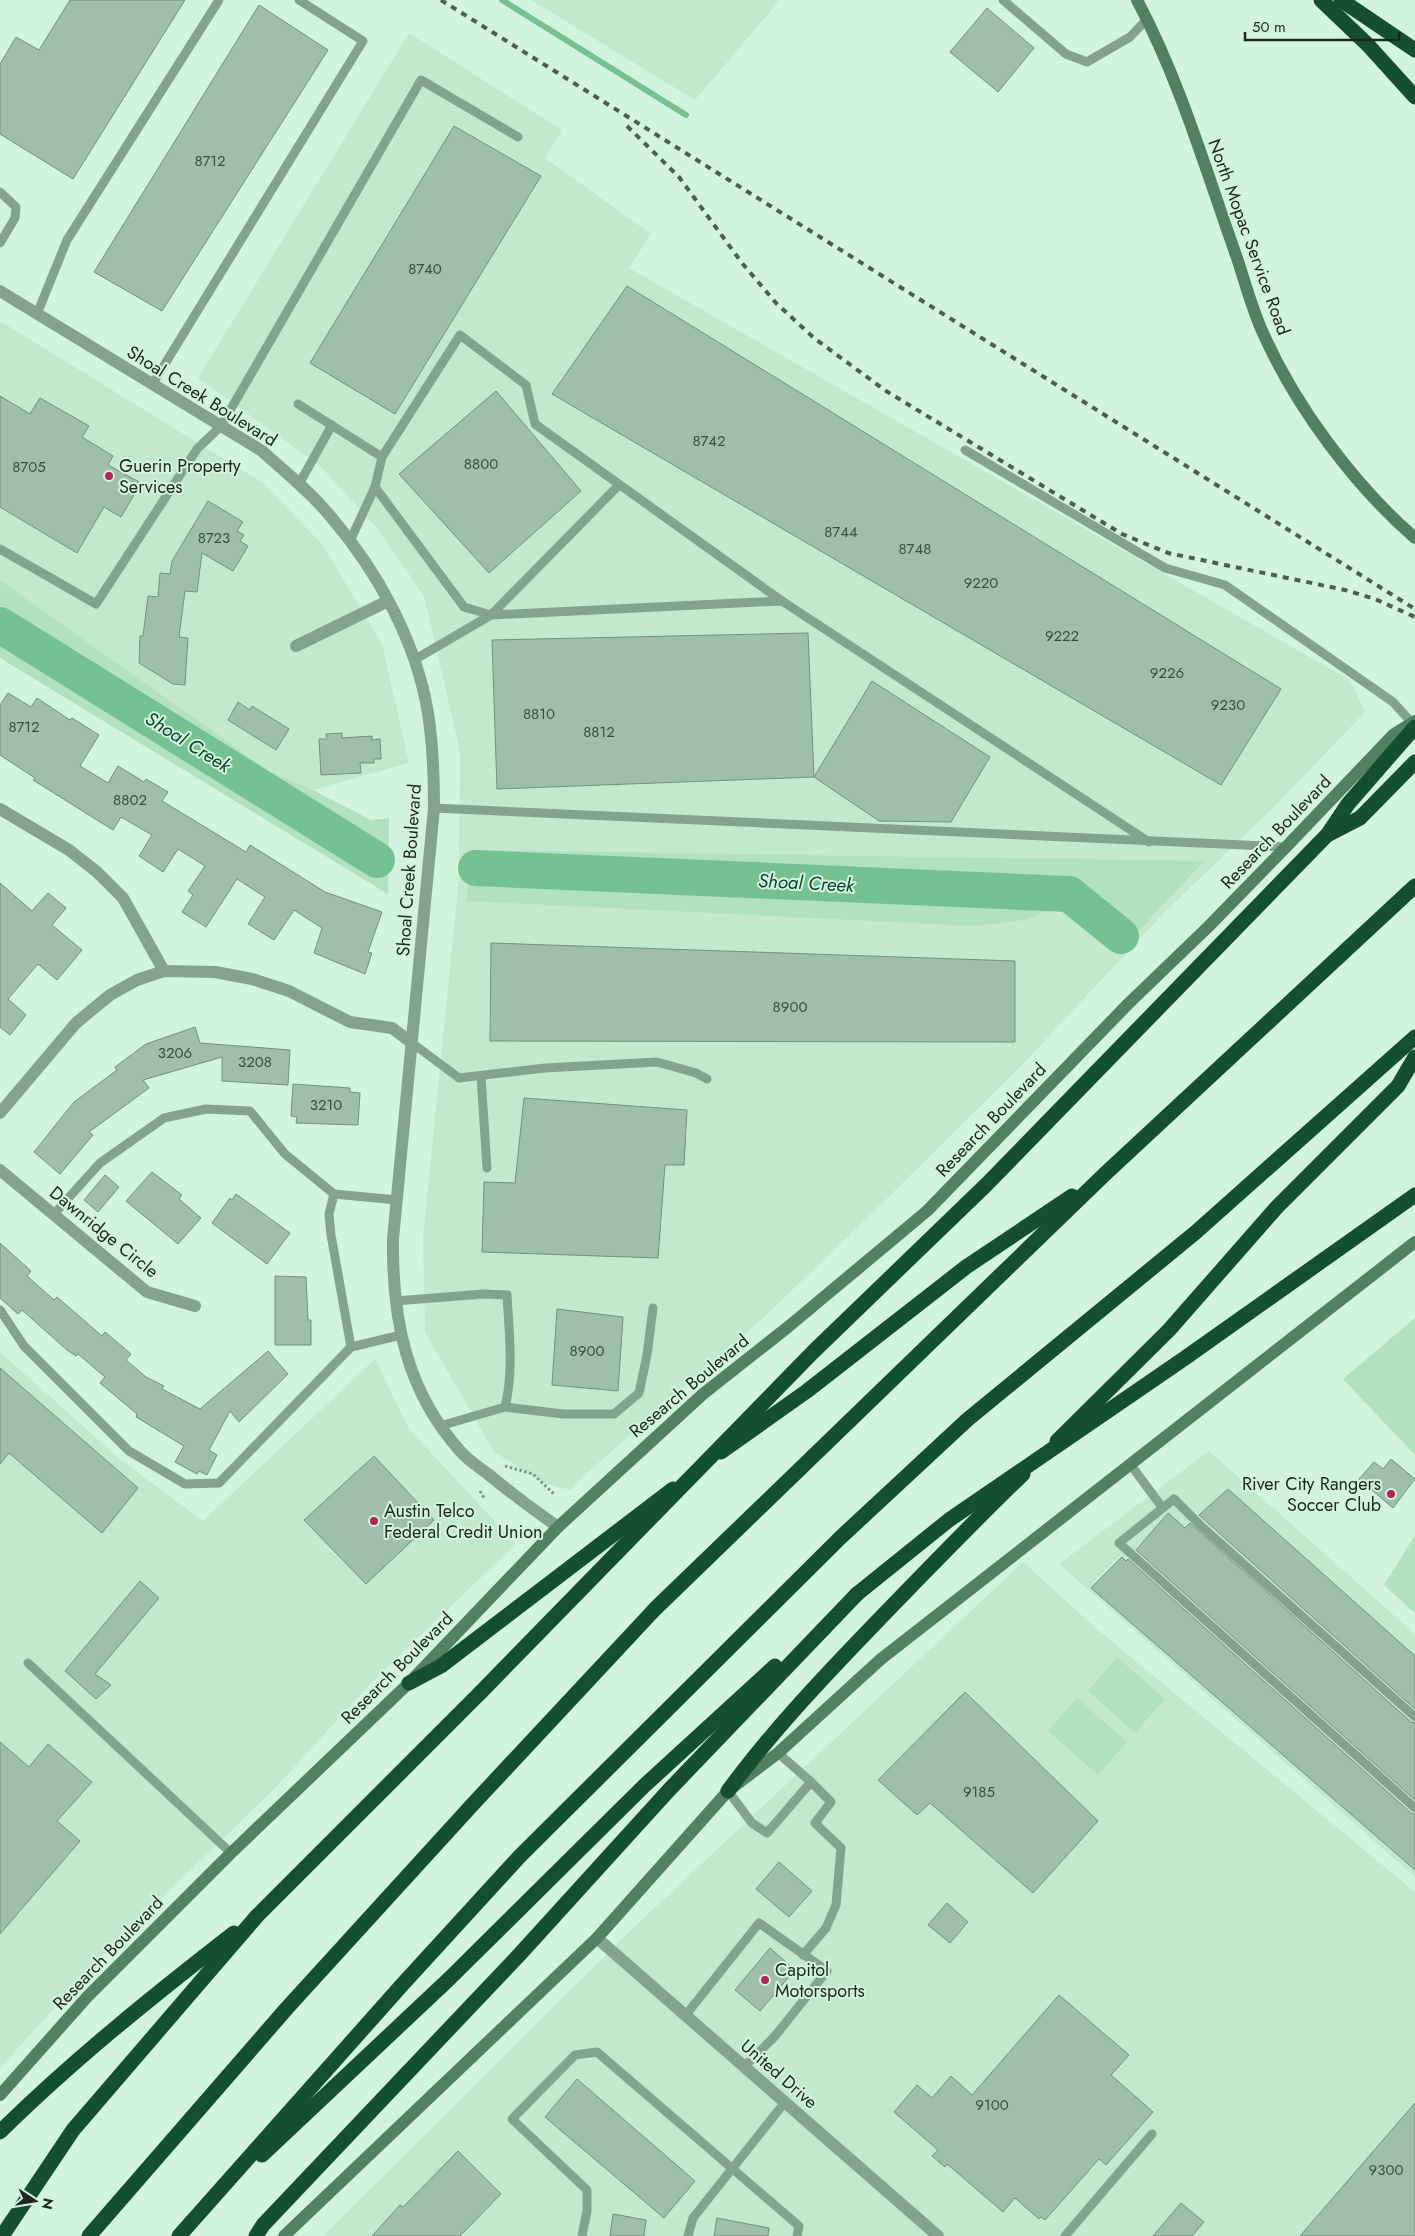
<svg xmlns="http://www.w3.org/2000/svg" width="1415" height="2236" font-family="Jost,sans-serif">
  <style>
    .built { fill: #c2e9ce }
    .green { fill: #b1e1c1 }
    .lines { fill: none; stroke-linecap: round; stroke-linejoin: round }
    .stream { stroke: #76c192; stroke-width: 6 }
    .river { stroke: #76c192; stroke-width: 36 }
    .building { fill: #a0bfaa; stroke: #73917d }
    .path { stroke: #7e9585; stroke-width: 3; stroke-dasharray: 2.5 2.5; stroke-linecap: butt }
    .service { stroke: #84a38e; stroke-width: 9 }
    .minor { stroke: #84a38e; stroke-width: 12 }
    .tertiary { stroke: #84a38e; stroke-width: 12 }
    .secondary { stroke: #528063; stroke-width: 12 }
    .motorway { stroke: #144f30; stroke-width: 15 }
    .rail { stroke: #4c5d51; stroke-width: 4; stroke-dasharray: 6 6; stroke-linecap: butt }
    .motorway-bridge { stroke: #144f30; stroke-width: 15 }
    .poi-dot { fill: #b32457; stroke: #d2f3dd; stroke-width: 2 }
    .labels { text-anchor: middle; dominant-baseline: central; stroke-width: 4; stroke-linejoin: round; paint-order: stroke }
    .number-label { font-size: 15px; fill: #3d4e42 }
    .street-label { font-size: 18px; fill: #1c2820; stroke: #d2f3dd }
    .poi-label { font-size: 18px; fill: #1c2820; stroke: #d2f3dd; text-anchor: start }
    .water-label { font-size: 19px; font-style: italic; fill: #084527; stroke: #d2f3dd }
  </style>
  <rect width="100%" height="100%" fill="#d2f3dd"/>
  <g class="built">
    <polygon points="531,0 780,0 695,100"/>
    <polygon points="409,33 562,130 545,158 651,234 629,268 1350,680 1365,712 1272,809 1164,913 1022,1065 855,1230 762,1319 587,1473 571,1490 546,1484 494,1452 425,1332 423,1237 459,878 460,751 424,596 376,527 319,465 198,378"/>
    <polygon points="0,321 263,483 322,544 382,644 409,763 313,790 269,771 0,580"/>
    <polygon points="0,1352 122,1461 203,1521 375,1359 409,1429 516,1544 376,1678 275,1788 95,1963 0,2068"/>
    <polygon points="1209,1451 1415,1634 1415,1877 1059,1564"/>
    <polygon points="1023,1562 1098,1630 1415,1892 1415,2236 323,2236 628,1933"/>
  </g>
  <g class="green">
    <polygon points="0,580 269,771 313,790 371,820 389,818 388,894 0,658"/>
    <polygon points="470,850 1204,861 1121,950 1081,912 1062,904 1025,920 975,926 467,901"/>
    <polygon points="1415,1318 1415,1455 1343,1379"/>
    <polygon points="1415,1535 1415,1613 1384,1585"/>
    <polygon points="1117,1657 1165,1699 1135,1733 1088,1691"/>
    <polygon points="1077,1698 1127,1742 1098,1775 1048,1731"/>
  </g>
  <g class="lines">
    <polyline class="stream" points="502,0 686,115"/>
    <g class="river">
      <polyline points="0,625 377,860"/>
      <polyline points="476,868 1069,894 1121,936"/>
    </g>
  </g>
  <g class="building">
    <polygon points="70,0 185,0 73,179 0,134 0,64 16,37 39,50"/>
    <polygon points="259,5 328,50 162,311 94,272"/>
    <polygon points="987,8 1034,48 998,92 950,52"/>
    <polygon points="454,126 541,176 395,414 310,363"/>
    <polygon points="627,286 1281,689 1221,785 552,394"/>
    <polygon points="496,391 581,491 489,573 399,474"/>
    <polygon points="0,396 30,414 40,398 89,426 82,437 113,456 108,465 141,483 121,517 104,507 77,553 0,507"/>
    <polygon points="208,501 243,522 237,531 244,535 240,541 248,546 233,571 202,553 197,592 185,591 179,637 188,638 185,685 173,684 139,663 140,636 143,636 148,596 158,597 160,573 170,574 172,561"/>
    <polygon points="808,633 814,777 497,789 492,640"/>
    <polygon points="872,681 990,757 951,822 879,821 814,777"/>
    <polygon points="8,693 31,707 37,698 70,720 72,718 99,735 80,766 108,783 118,766 144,782 146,779 168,792 162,801 246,852 250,845 325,892 382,912 368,952 372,953 365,974 314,953 322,928 294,910 274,940 248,924 265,897 237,879 206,927 182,912 193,895 188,891 205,866 178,849 163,872 139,856 152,835 121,817 113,830 33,780 35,778 0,755 0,705"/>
    <polygon points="238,702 250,710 252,706 289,729 276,750 228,720"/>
    <polygon points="342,733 342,738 372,736 372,740 380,739 381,759 374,759 374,763 360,763 361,773 321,775 319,739 327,739 326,734"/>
    <polygon points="0,883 32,911 48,893 66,908 52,925 82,950 57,980 38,964 8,999 26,1015 10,1035 0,1027"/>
    <polygon points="491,943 1015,961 1015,1042 490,1041"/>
    <polygon points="195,1027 200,1043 290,1050 288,1085 222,1081 222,1057 143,1080 149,1088 89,1132 93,1135 60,1174 34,1152 74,1102 117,1070 115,1067 146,1044"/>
    <polygon points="293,1084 350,1088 350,1092 360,1093 358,1125 296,1123 297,1117 291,1116"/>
    <polygon points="524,1098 687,1110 684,1165 665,1165 658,1258 482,1252 484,1182 515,1183"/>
    <polygon points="152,1172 182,1195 179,1199 201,1218 178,1244 126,1201"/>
    <polygon points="105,1175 119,1187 98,1212 84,1200"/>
    <polygon points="236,1194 290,1233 267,1264 212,1223 230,1198 232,1200"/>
    <polygon points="0,1243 31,1271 27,1276 54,1300 57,1297 102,1336 105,1332 131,1354 126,1360 146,1377 164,1386 162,1389 200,1409 268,1351 288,1374 239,1422 230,1411 209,1450 217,1455 207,1475 199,1471 197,1474 175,1462 184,1446 136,1417 137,1414 100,1383 105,1377 78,1354 76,1356 67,1350 22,1310 18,1314 0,1298"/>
    <polygon points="275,1276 306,1277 308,1320 311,1320 311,1345 275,1345"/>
    <polygon points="557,1309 623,1317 618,1391 552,1385"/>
    <polygon points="0,1368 138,1488 102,1533 9,1453 0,1464"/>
    <polygon points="374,1456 434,1520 366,1584 304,1520"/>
    <polygon points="1391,1459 1415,1479 1393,1508 1359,1479 1374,1462 1383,1469"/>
    <polygon points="1228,1489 1415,1656 1415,1709 1199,1515"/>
    <polygon points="1168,1513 1185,1528 1190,1523 1411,1722 1415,1723 1415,1800 1136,1550"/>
    <polygon points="1122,1557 1126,1561 1128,1559 1411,1813 1415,1814 1415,1870 1091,1588"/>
    <polygon points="140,1581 159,1598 95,1674 111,1685 96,1699 65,1671"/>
    <polygon points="965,1692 1098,1821 1033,1893 930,1803 917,1815 878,1780"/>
    <polygon points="0,1742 29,1767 48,1744 92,1782 57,1821 80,1841 0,1934"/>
    <polygon points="779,1862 812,1891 789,1917 756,1889"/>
    <polygon points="947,1903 968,1922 950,1943 928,1925"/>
    <polygon points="770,1948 795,1970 760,2011 735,1990"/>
    <polygon points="1059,1995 1129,2055 1111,2075 1153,2112 1106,2165 1099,2159 1045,2220 1041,2217 1039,2219 1015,2198 1003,2212 947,2164 945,2167 932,2156 938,2150 894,2112 917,2085 932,2098 951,2076 972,2095"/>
    <polygon points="577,2079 695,2181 664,2218 545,2117"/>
    <polygon points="1415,2103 1415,2236 1300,2236"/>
    <polygon points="458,2151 501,2194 460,2236 372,2236 400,2205 403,2207"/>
    <polygon points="1181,2203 1204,2222 1192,2236 1153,2236"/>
    <polygon points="613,2214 646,2220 644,2236 610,2236"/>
    <polygon points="717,2218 769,2228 768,2236 714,2236"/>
  </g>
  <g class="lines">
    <g class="path">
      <polyline points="505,1466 533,1474 555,1495"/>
      <polyline points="480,1491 484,1498"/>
    </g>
    <g class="service">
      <polyline points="1003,0 1066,54 1087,62 1130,37 1147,19"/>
      <polyline points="0,192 16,207 15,218 0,243"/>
      <polyline points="37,314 67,240 219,0"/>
      <polyline points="152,385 363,41 299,0"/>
      <polyline points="298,404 382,457"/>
      <polyline points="965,450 1165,568 1225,585 1393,702 1412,723"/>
      <polyline points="299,484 332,425"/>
      <polyline points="375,487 464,607 491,615 619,485"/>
      <polyline points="350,541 375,487 382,457 460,335 526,385 535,424 782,601"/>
      <polyline points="0,549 96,604 197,449 221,426 421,80 518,137"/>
      <polyline points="414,660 491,615 782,601 1149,842"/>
      <polyline points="434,808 1286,847"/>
      <polyline points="412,1043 459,1078 545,1068 657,1062 696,1073 707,1079"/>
      <polyline points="481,1076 487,1168"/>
      <polyline points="334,1194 329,1214 331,1235 351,1347"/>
      <polyline points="54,1214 100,1163 164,1118 206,1109 250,1111 285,1154 334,1194 397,1200"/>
      <path d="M395 1301 484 1294 507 1295C509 1331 514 1371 505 1407L440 1426"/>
      <polyline points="0,1310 24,1346 129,1451 185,1484 219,1483 351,1347 401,1335"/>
      <polyline points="505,1407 563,1414 614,1414 639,1393 647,1355 653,1308"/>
      <polyline points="1130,1464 1162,1507"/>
      <polyline points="28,1663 231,1853"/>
      <polyline points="1415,1717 1201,1526 1174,1499 1119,1543 1415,1808"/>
      <polyline points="728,1791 752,1823 767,1833 811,1782 778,1753"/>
      <polyline points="803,1955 826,1928 836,1905 841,1848 815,1823 831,1802 811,1782"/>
      <polyline points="685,2016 759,1923 827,1971 775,2036 744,2067"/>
      <polyline points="582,2236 587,2211 587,2190 512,2119 575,2055 597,2052 799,2226 797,2236"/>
      <polyline points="688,2236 693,2218 785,2102"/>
      <polyline points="1065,2236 1152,2134"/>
    </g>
    <g class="minor">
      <polyline points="296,646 388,601"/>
      <polyline points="0,809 69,850 97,872 123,898 164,971"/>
      <polyline points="0,1113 76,1023 110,995 137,980 164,971 215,972 252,979 289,991 350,1022 392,1028 412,1043"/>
      <polyline points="0,1170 147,1292 195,1306"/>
      <polyline points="597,1938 938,2236"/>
    </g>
    <path class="tertiary" d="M0 291 262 451C285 472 311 492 331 517 378 572 416 641 428 713 433 745 434 776 434 808L393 1239C392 1319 406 1391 461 1452 469 1461 479 1467 488 1474 511 1493 534 1510 558 1527"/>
    <g class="secondary">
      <path d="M1137 0C1180 81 1206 171 1237 258 1245 282 1252 309 1263 333 1296 407 1354 485 1415 538"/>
      <polyline points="0,2095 88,1996 231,1853 409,1683 558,1527 703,1394 788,1327 927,1211 1128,1004 1209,926 1286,847 1394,734 1415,721"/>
      <polyline points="284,2236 597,1938 728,1791 778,1753 881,1659 1415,1242"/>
    </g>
    <g class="motorway">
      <polyline points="1321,0 1368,45 1415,97"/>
      <polyline points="1341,0 1415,50"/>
      <polyline points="1328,834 1348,804 1415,727"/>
      <polyline points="1329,834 1360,818 1415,762"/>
      <polyline points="1057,1441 1169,1330 1277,1207 1398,1086 1415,1057"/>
      <polyline points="721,1452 807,1391 966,1267 1072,1196"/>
      <polyline points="409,1683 441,1666 673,1489"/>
      <path d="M728 1791C769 1735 817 1684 865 1634 917 1580 969 1526 1023 1474"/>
      <path d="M0 2132C73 2060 153 1996 234 1933"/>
      <polyline points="262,2155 449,1979 644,1786 775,1666"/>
      <polyline points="2,2236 73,2130 257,1916 480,1693"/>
      <polyline points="89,2236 287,2008 473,1804 655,1609 1106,1173 1415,886"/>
      <polyline points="179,2236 401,1986 520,1856 840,1538 967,1420 1196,1232 1415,1037"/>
      <polyline points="256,2236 263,2225 520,1954 669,1790 857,1594"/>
    </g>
    <g class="rail">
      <polyline points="441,0 1415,609"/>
      <polyline points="627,126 679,177 742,263 776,303 814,338 886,391 1122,534 1168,553 1345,590 1375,599 1415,617"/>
    </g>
    <g class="motorway-bridge">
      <polyline points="857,1594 949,1520 1185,1358 1415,1195"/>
      <polyline points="480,1693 813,1352 987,1184 1328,834"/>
    </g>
  </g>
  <g class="poi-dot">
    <circle cx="109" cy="476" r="5"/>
    <circle cx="1391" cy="1494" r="5"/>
    <circle cx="374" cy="1521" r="5"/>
    <circle cx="765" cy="1980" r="5"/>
  </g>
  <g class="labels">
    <g class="number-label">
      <text x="210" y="161">8712</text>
      <text x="425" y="269">8740</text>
      <text x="709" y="441">8742</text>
      <text x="481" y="464">8800</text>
      <text x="29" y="467">8705</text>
      <text x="841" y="532">8744</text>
      <text x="214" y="538">8723</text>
      <text x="915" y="549">8748</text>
      <text x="981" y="583">9220</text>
      <text x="1062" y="636">9222</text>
      <text x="1167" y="673">9226</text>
      <text x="1228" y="705">9230</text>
      <text x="539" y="714">8810</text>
      <text x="24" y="727">8712</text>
      <text x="599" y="732">8812</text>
      <text x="130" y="800">8802</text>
      <text x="790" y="1007">8900</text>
      <text x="175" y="1053">3206</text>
      <text x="255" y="1062">3208</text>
      <text x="326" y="1105">3210</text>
      <text x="587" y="1351">8900</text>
      <text x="979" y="1792">9185</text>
      <text x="992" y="2105">9100</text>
      <text x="1386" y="2170">9300</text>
    </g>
    <g class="street-label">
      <text transform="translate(1249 237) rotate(70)">North Mopac Service Road</text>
      <text transform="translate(202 396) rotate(32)">Shoal Creek Boulevard</text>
      <text transform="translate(1276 832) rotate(-46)">Research Boulevard</text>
      <text transform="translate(409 870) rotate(-86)">Shoal Creek Boulevard</text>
      <text transform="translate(991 1120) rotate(-46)">Research Boulevard</text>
      <text transform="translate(104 1232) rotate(39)">Dawnridge Circle</text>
      <text transform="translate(689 1386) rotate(-40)">Research Boulevard</text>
      <text transform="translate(397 1668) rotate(-45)">Research Boulevard</text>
      <text transform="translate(108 1953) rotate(-46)">Research Boulevard</text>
      <text transform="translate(779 2074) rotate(41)">United Drive</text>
    </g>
    <g class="poi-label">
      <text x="119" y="466">Guerin Property<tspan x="119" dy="21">Services</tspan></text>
      <text x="1381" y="1484" text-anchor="end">River City Rangers<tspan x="1381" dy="21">Soccer Club</tspan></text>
      <text x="384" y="1511">Austin Telco<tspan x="384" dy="21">Federal Credit Union</tspan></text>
      <text x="775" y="1970">Capitol<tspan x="775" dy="21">Motorsports</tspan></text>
    </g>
    <g class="water-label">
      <text transform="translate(188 742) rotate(32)">Shoal Creek</text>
      <text transform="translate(806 883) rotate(3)">Shoal Creek</text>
    </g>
  </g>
  <g transform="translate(35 2201) rotate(102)" stroke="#d2f3dd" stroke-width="4" paint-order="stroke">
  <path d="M0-4L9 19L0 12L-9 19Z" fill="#1c2820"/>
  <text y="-8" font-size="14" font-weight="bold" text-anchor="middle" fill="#1c2820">N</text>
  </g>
  <path d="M1245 32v8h154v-8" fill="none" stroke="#1c2820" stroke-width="2.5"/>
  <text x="1252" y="32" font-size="15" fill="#1c2820" stroke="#d2f3dd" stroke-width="4" paint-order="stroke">50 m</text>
</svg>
